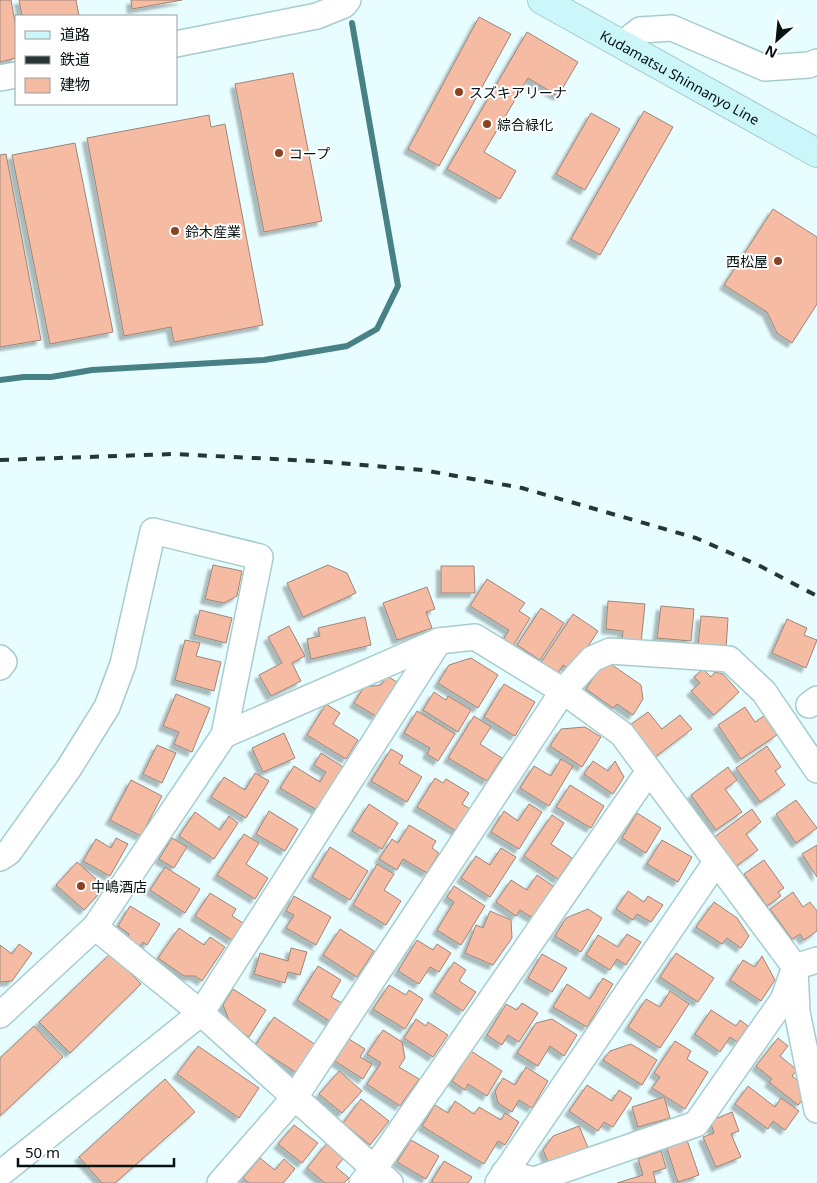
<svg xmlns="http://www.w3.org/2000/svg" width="817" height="1183" font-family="'Noto Sans','Noto Sans JP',sans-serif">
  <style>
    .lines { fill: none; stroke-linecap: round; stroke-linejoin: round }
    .stream { stroke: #488185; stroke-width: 6 }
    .building { fill: #f6bca3; stroke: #9f8478; filter: url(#shadow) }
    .street-casing { stroke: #a8ccce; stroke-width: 28 }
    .secondary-casing { stroke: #a8ccce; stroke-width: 30 }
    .street { stroke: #fff; stroke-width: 25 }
    .secondary { stroke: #cbf7fa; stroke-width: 28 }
    .rail { stroke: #283536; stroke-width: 4; stroke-dasharray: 9 9; stroke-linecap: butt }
    .poi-dot { fill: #8a4321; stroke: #fff; stroke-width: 2 }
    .labels { text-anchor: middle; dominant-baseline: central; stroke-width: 4; stroke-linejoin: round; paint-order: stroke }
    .street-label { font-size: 14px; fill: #051112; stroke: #fff }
    .poi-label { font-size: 14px; fill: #051112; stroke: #fff; text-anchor: start }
  </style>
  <defs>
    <filter id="shadow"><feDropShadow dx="-4.5" dy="4.5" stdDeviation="1" flood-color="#0004"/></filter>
  </defs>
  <rect width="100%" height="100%" fill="#e7fdff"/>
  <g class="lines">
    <polyline class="stream" points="0,380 24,377 51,377 92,370 264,360 347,346 377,329 398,286 352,23"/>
  </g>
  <g class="building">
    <polygon points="0,0 11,0 16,28 16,58 0,62"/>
    <polygon points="19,0 76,0 79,16 22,16"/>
    <polygon points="131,0 182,0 132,9"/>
    <polygon points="479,17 511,34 439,166 408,149"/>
    <polygon points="527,32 578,62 558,96 528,78 484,152 516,171 500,199 447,169"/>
    <polygon points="293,73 322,221 264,232 235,84"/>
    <polygon points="644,111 673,127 600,255 571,239"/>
    <polygon points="591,113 620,129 585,190 556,174"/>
    <polygon points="209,115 211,127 225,124 263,325 174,342 171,327 124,336 87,138"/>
    <polygon points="75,143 113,332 50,344 12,155"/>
    <polygon points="6,154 41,340 0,347 0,155"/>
    <polygon points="773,209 817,237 817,304 792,343 777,333 767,312 724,285"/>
    <polygon points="213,565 242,571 237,596 224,603 205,599"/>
    <polygon points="328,565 347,573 356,593 303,617 287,583"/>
    <polygon points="441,566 474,566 475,593 441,593"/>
    <polygon points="487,579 525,603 519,611 530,618 513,646 503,640 509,630 470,606"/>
    <polygon points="427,587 435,609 426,612 432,628 397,640 383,603"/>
    <polygon points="608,601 645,604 641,643 622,641 623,631 606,629"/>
    <polygon points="661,606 694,609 691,641 657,638"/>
    <polygon points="541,608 564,623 540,660 517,645"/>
    <polygon points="200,610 232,618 226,643 194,635"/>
    <polygon points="573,614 598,631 572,671 563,665 557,675 540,664"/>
    <polygon points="701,616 728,618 726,649 698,646"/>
    <polygon points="365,617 371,645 311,659 307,639 320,636 318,628"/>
    <polygon points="787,619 807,628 804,635 817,640 806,668 772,653"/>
    <polygon points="289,626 305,656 292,663 301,681 271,696 259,675 282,663 268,637"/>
    <polygon points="185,640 200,643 196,656 221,662 214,691 175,680"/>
    <polygon points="471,658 498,675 478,708 438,683 449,665"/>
    <polygon points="605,660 641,685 643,699 633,715 617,704 613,708 586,689"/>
    <polygon points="703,669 711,677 715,672 723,674 739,692 714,715 691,691 700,683 694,677"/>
    <polygon points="387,676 397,682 376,716 354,703 364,687 381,685"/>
    <polygon points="504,684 535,702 515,736 484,717"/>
    <polygon points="434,692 446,700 448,696 471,710 458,732 423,710"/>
    <polygon points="176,694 210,708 192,752 174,744 179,732 163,726"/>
    <polygon points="326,704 340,713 333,724 358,740 346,759 307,735"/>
    <polygon points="745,707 755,722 764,716 777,735 741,759 718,725"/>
    <polygon points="417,711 455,734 438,761 427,754 430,748 404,733"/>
    <polygon points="648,712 662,729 680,715 692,729 655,757 630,725"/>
    <polygon points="474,716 491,727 480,744 502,758 487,781 448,758"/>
    <polygon points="585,727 601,737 582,767 550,746 561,729"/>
    <polygon points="284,733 295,758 263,772 252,748"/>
    <polygon points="157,745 176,753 162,783 143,774"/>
    <polygon points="767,746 781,767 775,771 785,785 760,802 736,768"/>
    <polygon points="391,749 403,756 399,763 422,777 407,802 371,781"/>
    <polygon points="321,753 343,767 317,810 280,788 294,766 320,782 326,772 314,765"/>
    <polygon points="561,759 573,766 549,806 520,788 534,766 551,776"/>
    <polygon points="593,761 608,771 615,761 624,777 613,794 584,774"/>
    <polygon points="728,767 737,780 725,789 742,812 716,830 691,795"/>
    <polygon points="255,773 269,781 246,818 211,797 224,777 245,790"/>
    <polygon points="435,778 443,783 446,779 469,793 462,804 472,810 458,832 417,807"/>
    <polygon points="131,780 162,796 141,836 110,820"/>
    <polygon points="570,785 604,806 591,828 556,807"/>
    <polygon points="796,800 817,828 796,843 776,814"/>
    <polygon points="369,804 398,823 382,849 352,831"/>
    <polygon points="529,804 542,812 519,849 491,832 504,811 518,821"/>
    <polygon points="752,809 761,822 746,834 758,850 735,867 713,838"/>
    <polygon points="269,811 298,829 285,851 256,834"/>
    <polygon points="195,812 220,830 229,816 238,823 214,859 179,836"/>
    <polygon points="637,813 661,828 646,853 622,838"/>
    <polygon points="552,815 564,823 551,844 572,858 558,879 524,856"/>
    <polygon points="409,825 436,841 432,848 439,853 427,873 403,859 397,870 379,859 392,839 398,843"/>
    <polygon points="244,834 259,843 246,864 268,878 255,899 217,875"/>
    <polygon points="116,838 128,844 110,876 83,861 96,839 111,848"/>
    <polygon points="172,838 187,847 174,868 159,859"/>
    <polygon points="662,840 692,857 678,882 647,864"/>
    <polygon points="817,845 817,877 802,854"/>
    <polygon points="330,847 368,871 350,900 312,877"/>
    <polygon points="501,848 516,857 490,897 461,878 476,856 490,865"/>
    <polygon points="764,860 784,888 778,892 781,896 767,906 744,874"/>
    <polygon points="77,862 105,887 84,910 56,885"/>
    <polygon points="377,864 394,874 384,890 401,901 386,925 353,905"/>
    <polygon points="165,867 200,889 185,913 150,890"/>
    <polygon points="537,875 553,886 533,918 520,910 516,916 496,902 511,880 527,890"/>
    <polygon points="454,886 485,906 461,945 437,930 454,902 447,897"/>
    <polygon points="628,891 644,902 648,896 663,905 651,922 637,914 633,920 616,909"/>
    <polygon points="793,892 803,907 810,902 817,911 817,931 804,940 800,934 792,939 770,909"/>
    <polygon points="210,893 236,909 232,916 243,923 232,940 195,916"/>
    <polygon points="294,896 331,917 316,945 286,928 294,915 286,911"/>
    <polygon points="714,902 737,918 749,936 741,948 727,938 722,944 696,927"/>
    <polygon points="130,906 160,924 147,945 143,942 138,949 125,941 129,934 118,926"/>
    <polygon points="588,909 602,918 581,952 555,936 566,918"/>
    <polygon points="490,911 511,920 512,938 493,965 465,953 476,925 483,928"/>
    <polygon points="179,928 204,945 210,937 225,947 202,981 195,976 184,976 158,958"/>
    <polygon points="340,929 374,951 357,977 323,955"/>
    <polygon points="627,934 641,942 626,965 617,959 610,970 586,955 598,935 618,947"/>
    <polygon points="417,940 433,950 437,944 451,953 439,972 430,967 419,984 398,971"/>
    <polygon points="19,944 32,953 12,981 0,982 0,945 12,954"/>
    <polygon points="291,948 307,952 300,975 288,972 285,983 254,974 260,953 288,961"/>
    <polygon points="111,953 141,984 70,1053 39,1022"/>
    <polygon points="676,953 714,978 698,1002 660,977"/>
    <polygon points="542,954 567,968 552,992 528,978"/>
    <polygon points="762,956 775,980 761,1001 730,980 743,960 755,967"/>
    <polygon points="454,962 466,970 459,981 476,992 463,1011 434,992"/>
    <polygon points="318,966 341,980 331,997 342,1003 331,1022 297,1000"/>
    <polygon points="603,978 613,984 587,1027 553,1007 567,984 590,999"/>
    <polygon points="389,985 406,995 409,990 423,999 405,1029 373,1009"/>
    <polygon points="233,989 266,1010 249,1037 231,1025 223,1005"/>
    <polygon points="670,991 689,1004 660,1048 628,1027 646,999 660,1007"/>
    <polygon points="522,1003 538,1013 519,1042 508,1035 502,1045 487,1035 506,1004 517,1010"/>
    <polygon points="711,1010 736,1026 740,1020 748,1026 737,1042 730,1037 720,1052 695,1034"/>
    <polygon points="274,1017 316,1045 297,1073 255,1046"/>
    <polygon points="416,1019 426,1026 428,1022 448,1035 433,1057 404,1038"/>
    <polygon points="552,1019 577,1035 564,1056 550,1046 538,1066 517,1053 536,1023"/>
    <polygon points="34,1026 63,1057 0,1116 0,1058"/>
    <polygon points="383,1030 402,1042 405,1058 399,1067 419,1079 400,1106 367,1084 381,1063 367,1054"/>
    <polygon points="778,1038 788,1046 780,1056 797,1070 792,1076 802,1084 806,1096 798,1105 769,1082 772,1079 756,1066"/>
    <polygon points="349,1039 365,1049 360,1057 372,1064 363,1079 335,1061"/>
    <polygon points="675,1041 691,1051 687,1059 708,1072 685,1109 652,1088 660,1077 654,1073"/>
    <polygon points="631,1044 657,1060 642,1085 603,1060 610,1051"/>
    <polygon points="198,1046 259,1088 239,1118 177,1074"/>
    <polygon points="471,1051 502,1071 487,1096 468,1084 465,1090 452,1081"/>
    <polygon points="526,1067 548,1081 532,1108 519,1100 512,1112 498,1103 495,1091 503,1078 515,1085"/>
    <polygon points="339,1071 362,1091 342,1113 319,1094"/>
    <polygon points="165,1079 195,1112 115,1183 102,1183 79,1157"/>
    <polygon points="587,1085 612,1101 619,1090 632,1098 613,1127 604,1122 598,1131 569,1111"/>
    <polygon points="748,1086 775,1107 781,1098 799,1111 785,1130 773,1121 768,1129 735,1104"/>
    <polygon points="664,1097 670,1118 638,1127 632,1107"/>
    <polygon points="361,1099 389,1121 370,1145 343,1123"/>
    <polygon points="455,1101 474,1114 479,1107 501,1120 505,1113 519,1122 505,1145 498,1141 484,1164 422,1126 435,1105 448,1113"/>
    <polygon points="732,1112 739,1131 731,1134 741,1157 716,1167 703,1137 714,1133 710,1121"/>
    <polygon points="294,1125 318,1143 302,1163 278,1144"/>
    <polygon points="579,1126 589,1150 550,1166 543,1150 553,1136"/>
    <polygon points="411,1140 439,1156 426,1179 397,1162"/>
    <polygon points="687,1140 699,1175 678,1182 666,1146"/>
    <polygon points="327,1143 344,1158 336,1167 349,1178 344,1183 325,1183 307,1168"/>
    <polygon points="661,1151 666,1168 653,1172 656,1183 617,1183 643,1175 638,1159"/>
    <polygon points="260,1158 275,1170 284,1159 295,1169 283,1183 249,1183 243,1178"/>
    <polygon points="444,1161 472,1177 468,1183 434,1183 432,1181"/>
  </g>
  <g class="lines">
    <g class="street-casing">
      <g id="street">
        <polyline points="176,44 317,16 344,5 348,0"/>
        <polyline points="622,44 640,30 672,28 765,68 809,65 817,62"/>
        <polyline points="0,78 16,75"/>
        <polyline points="0,658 4,662 0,667"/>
        <polyline points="809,705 817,699"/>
        <polyline points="224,735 439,641 475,637 563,691 622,734 795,967 797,1012 817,1110"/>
        <polyline points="0,858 9,852 69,768 107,707 123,664 153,531 260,557 224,735 95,927 0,1015"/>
        <polyline points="95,927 201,1013 390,1183"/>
        <polyline points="504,1173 534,1180 696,1124 783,1000 795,967 817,960"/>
        <polyline points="0,1174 201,1013 439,641"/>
        <polyline points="220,1183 295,1097 563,691 592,659 610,651 729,659 764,692 817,770"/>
        <polyline points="362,1183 374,1169 649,771"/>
        <polyline points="498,1183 716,862"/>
      </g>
    </g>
    <g class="secondary-casing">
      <g id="secondary">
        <path id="s1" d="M542 0 817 153"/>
      </g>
    </g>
    <use href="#street" class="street"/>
    <use href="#secondary" class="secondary"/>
    <polyline class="rail" points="0,460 173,454 314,461 423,470 522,488 696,538 760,566 817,596"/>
  </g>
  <g class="poi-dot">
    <circle cx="459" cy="92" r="5"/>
    <circle cx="487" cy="124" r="5"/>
    <circle cx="279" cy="153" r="5"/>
    <circle cx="175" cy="231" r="5"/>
    <circle cx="778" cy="261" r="5"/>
    <circle cx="81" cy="886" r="5"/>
  </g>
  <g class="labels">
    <g class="street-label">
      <text stroke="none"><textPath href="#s1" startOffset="158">Kudamatsu Shinnanyo Line</textPath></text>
    </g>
    <g class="poi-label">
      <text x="469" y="92">スズキアリーナ</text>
      <text x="497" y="124">綜合緑化</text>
      <text x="289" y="153">コープ</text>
      <text x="185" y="231">鈴木産業</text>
      <text x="768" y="261" text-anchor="end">西松屋</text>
      <text x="91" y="886">中嶋酒店</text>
    </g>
  </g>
  <rect x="15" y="15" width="162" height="90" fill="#ffffff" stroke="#9ba0a0"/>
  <rect x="25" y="31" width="25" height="8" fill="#cbf7fa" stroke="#9ba0a0"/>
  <text x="60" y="40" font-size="15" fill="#051112">道路</text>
  <rect x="25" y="56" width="25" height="8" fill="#283536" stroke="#9ba0a0"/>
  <text x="60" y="65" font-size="15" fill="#051112">鉄道</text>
  <rect x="25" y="78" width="25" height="15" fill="#f6bca3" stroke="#9ba0a0"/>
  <text x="60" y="90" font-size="15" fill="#051112">建物</text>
  <g transform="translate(777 40) rotate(207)" stroke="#ffffff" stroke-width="4" paint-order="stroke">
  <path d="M0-4L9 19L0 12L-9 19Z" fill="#051112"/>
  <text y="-8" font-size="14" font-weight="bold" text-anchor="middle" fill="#051112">N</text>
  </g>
  <path d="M18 1158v8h156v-8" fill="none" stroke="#051112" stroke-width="2.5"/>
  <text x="25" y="1158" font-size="15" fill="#051112" stroke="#ffffff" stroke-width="4" paint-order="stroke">50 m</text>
</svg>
